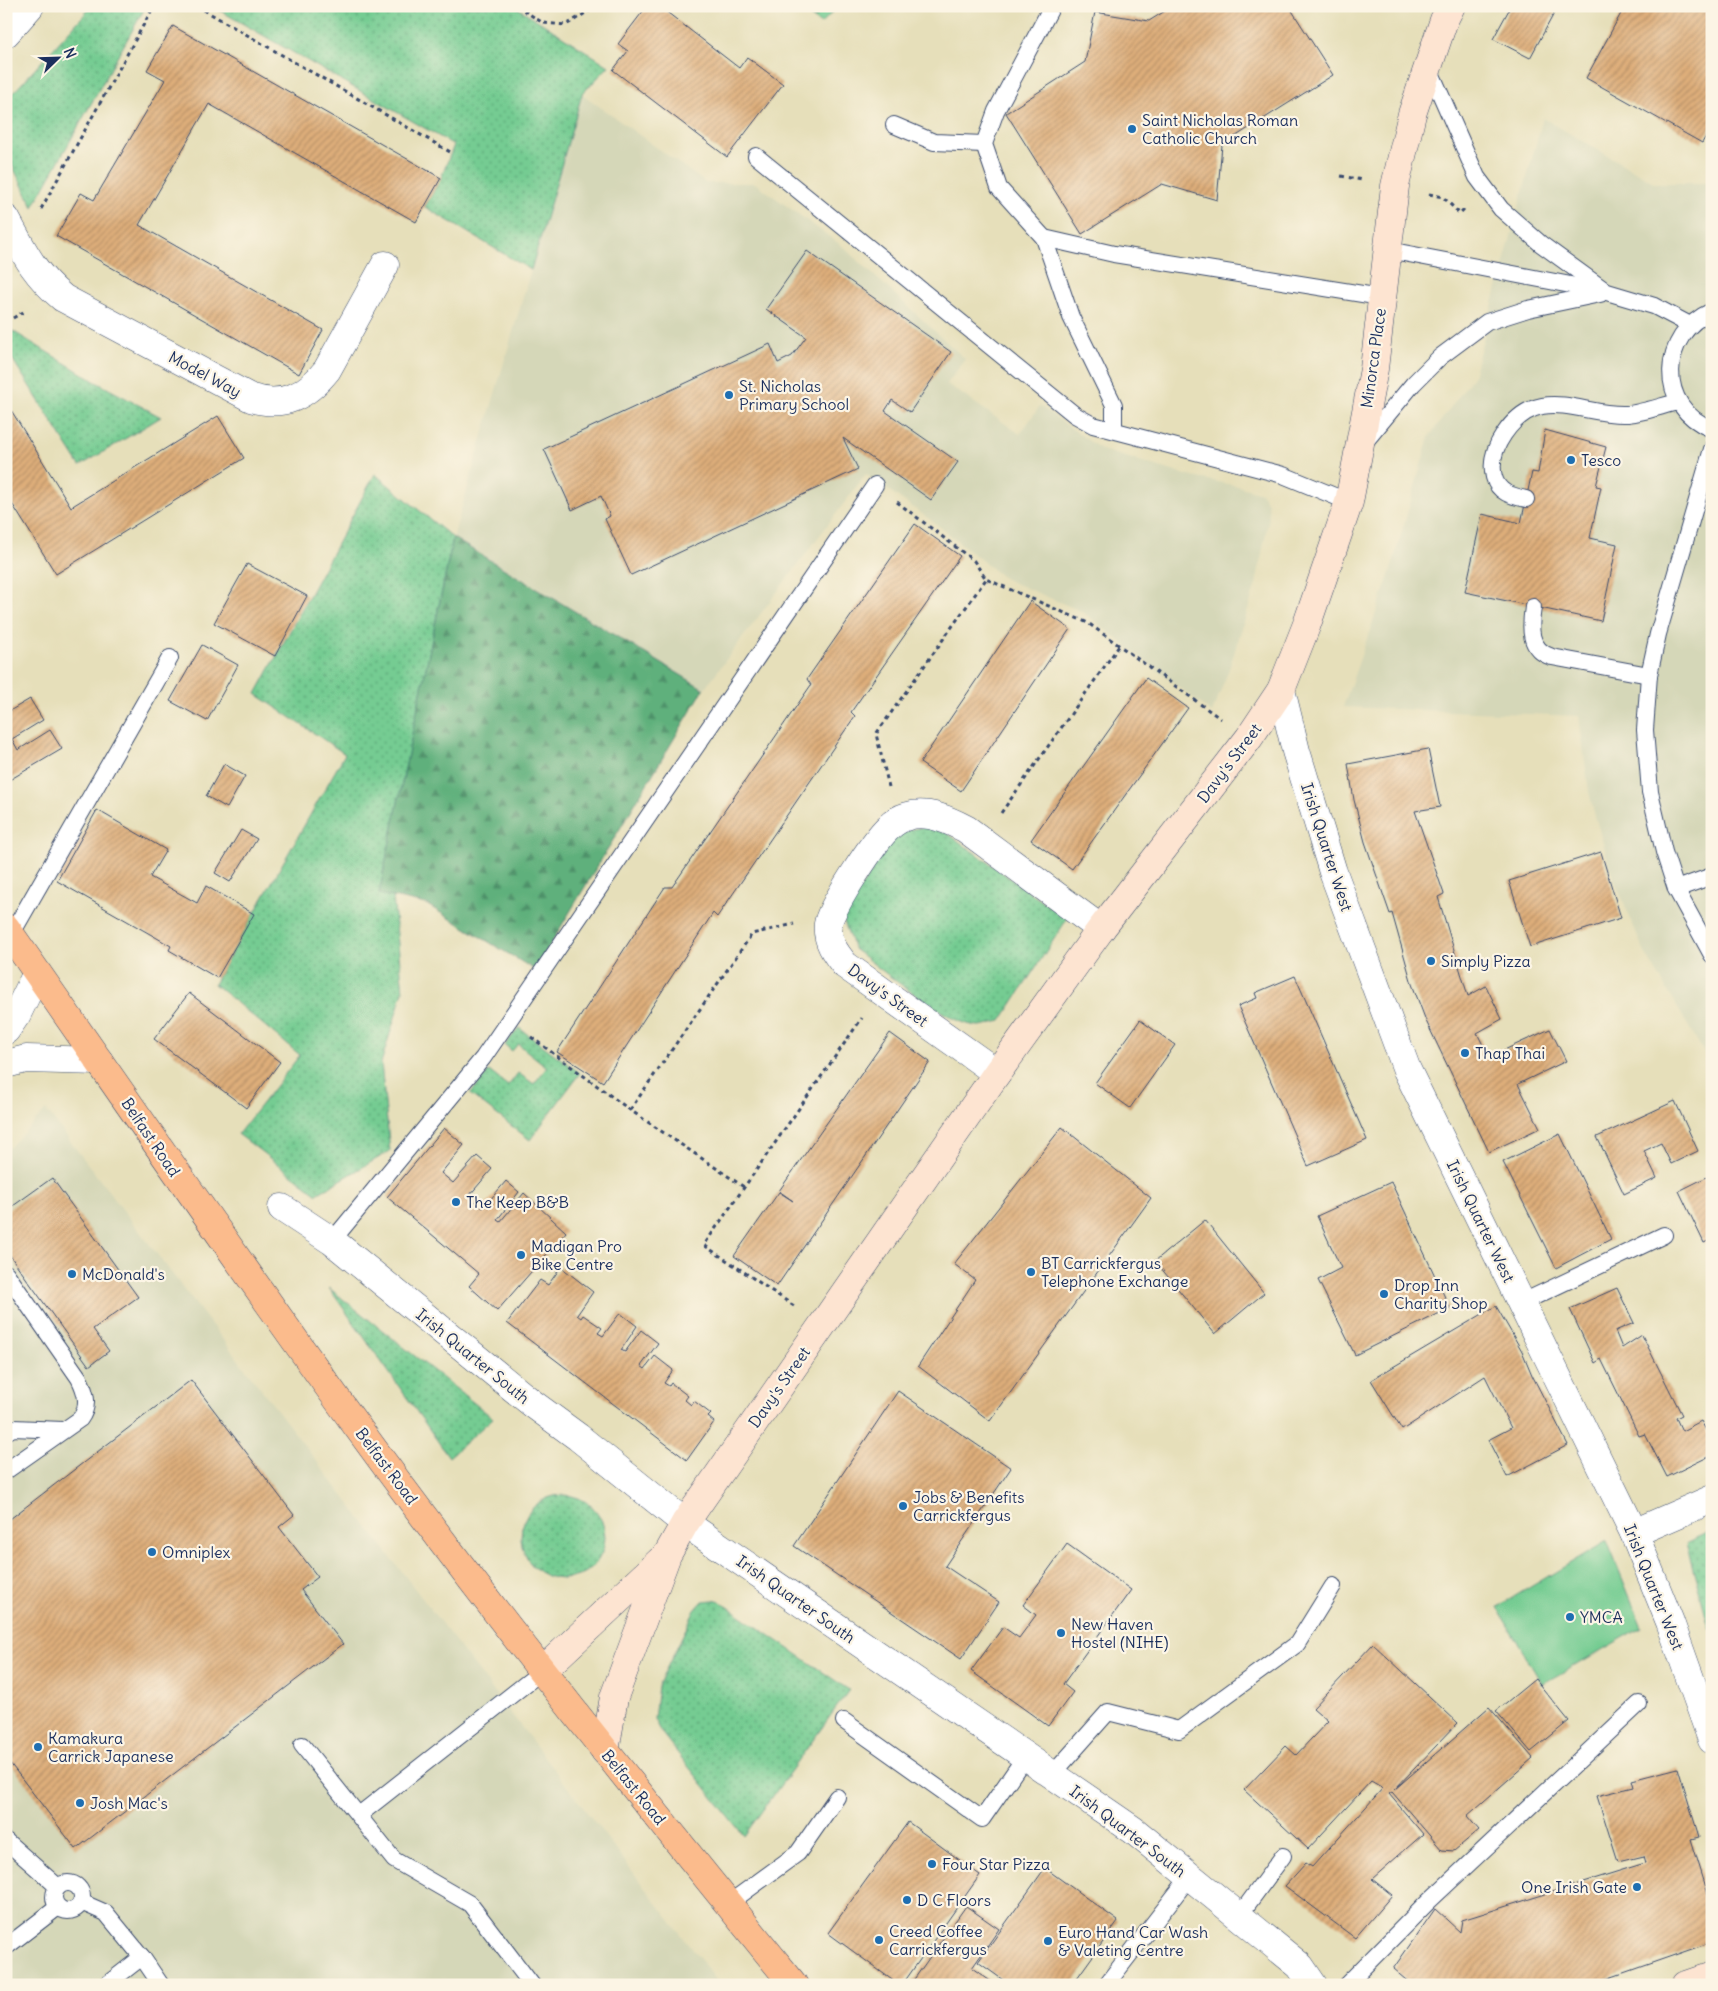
<svg xmlns="http://www.w3.org/2000/svg" width="1718" height="1991" font-family="Delius,sans-serif">
  <style>
    .built { fill: #d5d7b8 }
    .grass { fill: url(#grass-dots); stroke: #487e78 }
    .forest { fill: url(#forest-firs); stroke: #3d706d }
    .cemetery { fill: url(#cemetery-stones); stroke: #487e78 }
    .pitch { fill: #74cc92; stroke: #487e78 }
    .building { fill: url(#building-hatch) }
    .lines { fill: none; stroke-linecap: round; stroke-linejoin: round }
    .lane-casing { stroke: #39496c; stroke-width: 18 }
    .street-casing { stroke: #39496c; stroke-width: 29 }
    .secondary-casing { stroke: #39496c; stroke-width: 29 }
    .highway-casing { stroke: #39496c; stroke-width: 29 }
    .path { stroke: #39496c; stroke-width: 3; stroke-dasharray: 4 4; stroke-linecap: butt }
    .lane { stroke: #fff; stroke-width: 16 }
    .street { stroke: #fff; stroke-width: 28 }
    .secondary { stroke: #fde4d1; stroke-width: 28 }
    .highway { stroke: #fbbb8c; stroke-width: 28 }
    .poi-dot { fill: #1f6fb2; stroke: #fcf5e5; stroke-width: 2 }
    .labels { text-anchor: middle; dominant-baseline: central; stroke-width: 4.5; stroke-linejoin: round; paint-order: stroke }
    .poi-label { font-size: 16px; fill: #1b2f5e; stroke: #fcf5e5; text-anchor: start }
    .street-label { font-size: 16px; fill: #1b2f5e; stroke: #fcf5e5 }
  </style>
  <defs>
    <pattern id="grass-dots" width="8" height="8" patternUnits="userSpaceOnUse" patternTransform="scale(1.25)"><rect width="8" height="8" fill="#74cc92"/><path d="M2 2h.1M6 6h.1" fill="none" stroke="#5ea67a" stroke-width="1.8" stroke-linecap="round"/></pattern>
    <pattern id="forest-firs" width="22" height="20" patternUnits="userSpaceOnUse" patternTransform="scale(1.25)"><rect width="22" height="20" fill="#5fb07c"/><path d="M5 1l3.5 6h-7zM16 11l3.5 6h-7z" fill="#4e9069"/></pattern>
    <pattern id="cemetery-stones" width="16" height="16" patternUnits="userSpaceOnUse" patternTransform="scale(1.25)"><rect width="16" height="16" fill="#74cc92"/><path d="M2 7V4a2 2 0 0 1 4 0v3zM10 15v-3a2 2 0 0 1 4 0v3z" fill="#5ea67a"/></pattern>
    <pattern id="building-hatch" width="6" height="6" patternUnits="userSpaceOnUse" patternTransform="scale(1.25)"><rect width="6" height="6" fill="#deae7a"/><path d="M-1 1l2-2M0 6l6-6M5 7l2-2" fill="none" stroke="#b38e67"/></pattern>
  </defs>
  <rect width="100%" height="100%" fill="#fcf5e5"/>
  <filter id="ink" filterUnits="userSpaceOnUse"><feTurbulence type="fractalNoise" baseFrequency=".02" numOctaves="2"/><feDisplacementMap in="SourceGraphic" scale="10" xChannelSelector="R" yChannelSelector="G"/><feConvolveMatrix kernelMatrix="1 2 1 2 8 2 1 2 1" color-interpolation-filters="sRGB"/></filter>
  <filter id="wash" filterUnits="userSpaceOnUse"><feTurbulence type="fractalNoise" baseFrequency=".0096" numOctaves="4" result="noise"/><feDisplacementMap in="SourceGraphic" scale="20" xChannelSelector="R" yChannelSelector="G"/><feGaussianBlur stdDeviation="1.12" result="paint"/><feColorMatrix in="noise" values="0 0 0 0 0 0 0 0 0 0 0 0 0 0 0 0 0 1.4 0 .05"/><feComposite in="paint" operator="in"/></filter>
  <g filter="url(#wash)">
    <rect width="100%" height="100%" fill="#e6dfba"/>
    <g class="built">
      <polygon points="582,94 706,183 755,183 842,246 965,359 947,384 1020,434 1040,406 1102,450 1193,477 1238,486 1261,493 1268,503 1269,517 1256,584 1229,669 1212,713 1083,612 1005,579 939,526 866,474 704,689 453,538"/>
      <polygon points="1543,118 1655,183 1712,183 1712,1066 1644,951 1613,877 1595,816 1589,792 1579,716 1343,707 1391,570 1429,437 1473,377"/>
      <polygon points="46,1110 720,1985 6,1985 6,1151"/>
    </g>
    <g class="grass">
      <polygon points="92,6 146,6 33,207 6,153 6,101"/>
      <polygon points="212,6 515,6 609,66 582,94 531,270 425,207 441,178 454,145"/>
      <polygon points="11,330 96,382 161,417 80,466 6,349 6,333"/>
      <polygon points="375,474 453,538 379,894 393,897 403,991 381,1063 390,1151 317,1194 238,1134 300,1055 214,984 345,754 256,694"/>
      <path d="M923 827 947 833 1067 919 1001 1021C994 1022 986 1026 979 1026 949 1026 880 968 854 949L842 916 893 839 909 830Z"/>
      <polygon points="519,1028 580,1073 530,1140 470,1094 489,1071 508,1086 518,1073 534,1084 547,1067 518,1044 512,1051 505,1045"/>
      <polygon points="329,1288 493,1418 449,1457"/>
      <circle cx="563" cy="1537" r="42"/>
      <polygon points="1712,1531 1712,1629 1710,1630 1686,1543"/>
      <polygon points="713,1600 721,1602 849,1690 744,1836 660,1731 654,1719 658,1686 695,1610 703,1601"/>
    </g>
    <polygon class="forest" points="453,538 704,689 535,970 426,904 379,894"/>
    <polygon class="cemetery" points="796,6 838,6 821,24"/>
    <polygon class="pitch" points="1607,1541 1642,1627 1542,1684 1497,1607"/>
    <g id="blocks">
      <g class="building">
        <polygon points="647,6 659,6 739,68 747,57 783,84 727,157 613,70 628,51 618,44"/>
        <polygon points="1173,6 1289,6 1333,75 1222,145 1217,200 1162,184 1082,234 1006,113 1085,62 1095,12 1149,21"/>
        <polygon points="1511,6 1558,6 1530,58 1493,39"/>
        <polygon points="1625,6 1712,6 1712,126 1702,143 1586,78"/>
        <polygon points="173,26 441,178 416,222 209,104 139,225 323,330 299,374 56,236 81,193 94,200 165,80 147,70"/>
        <polygon points="807,251 951,352 910,412 892,400 885,411 958,462 931,500 843,438 858,469 631,575 605,519 610,516 601,496 572,510 544,449 770,344 778,363 792,356 806,337 766,309"/>
        <polygon points="6,402 71,507 218,416 244,458 56,574 6,494"/>
        <polygon points="1545,430 1606,447 1596,486 1601,487 1590,538 1617,544 1601,621 1465,592 1482,514 1521,523 1532,472 1538,473"/>
        <polygon points="915,524 960,556 851,712 855,716 717,917 713,913 603,1082 557,1052 665,887 672,887 811,685 807,679"/>
        <polygon points="247,564 307,596 275,656 214,623"/>
        <polygon points="1030,601 1070,629 961,791 920,763"/>
        <polygon points="202,645 238,665 207,721 170,701"/>
        <polygon points="1146,678 1188,708 1072,869 1031,840"/>
        <polygon points="30,699 43,720 12,739 18,750 50,730 62,749 6,782 6,713"/>
        <polygon points="1428,749 1440,807 1415,811 1444,894 1438,897 1468,996 1486,986 1502,1019 1477,1033 1489,1057 1550,1029 1566,1061 1518,1084 1540,1128 1489,1152 1426,1021 1412,984 1392,913 1390,914 1365,842 1354,800 1348,764"/>
        <polygon points="224,764 245,776 227,808 206,796"/>
        <polygon points="97,810 166,850 150,877 197,903 206,886 254,914 217,978 169,950 171,946 57,881"/>
        <polygon points="241,830 257,839 230,882 215,873"/>
        <polygon points="1601,852 1621,918 1530,947 1509,881"/>
        <polygon points="1295,976 1367,1140 1308,1166 1238,1006 1257,998 1255,993"/>
        <polygon points="189,993 280,1062 246,1108 154,1039"/>
        <polygon points="1140,1020 1175,1045 1130,1108 1095,1083"/>
        <polygon points="890,1033 930,1062 777,1286 734,1256 779,1192 793,1201 779,1191"/>
        <polygon points="1675,1101 1698,1151 1671,1164 1661,1143 1644,1151 1657,1178 1624,1194 1597,1137"/>
        <polygon points="1062,1127 1151,1198 990,1421 918,1366 975,1280 954,1264"/>
        <polygon points="444,1128 464,1145 441,1173 453,1183 477,1156 492,1169 469,1196 483,1208 506,1181 519,1192 497,1220 500,1222 524,1193 566,1232 497,1311 469,1286 479,1274 387,1197"/>
        <polygon points="1560,1134 1611,1239 1556,1268 1503,1162"/>
        <polygon points="1709,1176 1712,1183 1712,1239 1704,1243 1679,1191"/>
        <polygon points="52,1178 138,1297 93,1329 109,1351 89,1366 6,1250 6,1211"/>
        <polygon points="1391,1182 1450,1308 1355,1355 1318,1280 1341,1268 1317,1216"/>
        <polygon points="1205,1220 1264,1293 1215,1334 1155,1261"/>
        <polygon points="561,1267 593,1292 577,1315 581,1318 583,1315 602,1328 598,1333 603,1336 620,1313 637,1326 621,1350 625,1352 641,1330 658,1343 641,1366 645,1369 655,1356 673,1370 664,1383 669,1386 671,1383 688,1396 685,1400 691,1405 694,1401 711,1414 708,1417 714,1422 687,1460 507,1323 540,1280 548,1285"/>
        <polygon points="1617,1288 1634,1323 1615,1331 1622,1348 1642,1335 1682,1415 1676,1418 1682,1431 1701,1421 1712,1441 1712,1455 1667,1477 1645,1434 1639,1436 1601,1359 1595,1363 1570,1309"/>
        <polygon points="1496,1306 1522,1351 1532,1375 1568,1445 1507,1477 1488,1440 1511,1428 1485,1376 1402,1430 1371,1380"/>
        <polygon points="191,1380 294,1515 279,1527 318,1577 301,1590 343,1644 76,1849 6,1758 6,1522"/>
        <polygon points="898,1391 1011,1468 945,1566 999,1602 961,1659 794,1546"/>
        <polygon points="1067,1544 1131,1590 1063,1684 1073,1692 1048,1726 971,1671 1003,1627 1019,1638 1036,1615 1023,1605"/>
        <polygon points="1373,1644 1458,1723 1394,1790 1489,1707 1533,1758 1467,1816 1479,1830 1454,1851 1442,1850 1392,1792 1389,1794 1423,1834 1372,1879 1392,1895 1355,1938 1285,1886 1306,1863 1312,1867 1383,1788 1371,1781 1308,1849 1244,1790 1286,1746 1296,1755 1328,1721 1313,1708"/>
        <polygon points="1535,1679 1569,1721 1531,1752 1496,1711"/>
        <polygon points="1678,1768 1699,1837 1691,1839 1712,1907 1712,1942 1589,1985 1412,1985 1393,1969 1435,1909 1460,1932 1462,1920 1645,1863 1643,1856 1618,1862 1597,1796 1634,1787 1632,1780"/>
        <polygon points="908,1822 980,1875 902,1985 899,1985 828,1933"/>
        <polygon points="1045,1868 1118,1921 1072,1985 1010,1985 978,1962"/>
        <polygon points="966,1906 999,1929 972,1968 996,1985 910,1985"/>
      </g>
    </g>
  </g>
  <g filter="url(#ink)">
    <use href="#blocks" fill-opacity="0" stroke="#39496c" stroke-width="1"/>
    <g class="lines">
      <g class="lane-casing">
        <g id="lane">
          <polyline points="1052,6 996,111 984,144 999,188 1044,238 1071,317 1114,405 1114,430"/>
          <polyline points="1428,66 1477,177 1501,209 1541,244 1603,289"/>
          <polyline points="894,125 934,142 984,144"/>
          <polyline points="756,156 1075,415 1093,425 1283,475 1349,502"/>
          <polyline points="1044,238 1114,254 1381,297"/>
          <polyline points="1388,250 1607,292 1654,306 1690,325"/>
          <path d="M1712 311C1659 334 1656 408 1712 429"/>
          <polyline points="1364,443 1413,384 1440,357 1487,322 1528,309 1600,294"/>
          <polyline points="1712,449 1658,634 1649,675 1645,730 1650,792 1664,852 1676,889 1712,955"/>
          <path d="M1526 499C1512 496 1498 493 1494 477 1490 461 1495 447 1504 434 1539 382 1580 416 1626 414 1639 414 1664 405 1678 402"/>
          <path d="M1533 607C1530 627 1528 650 1552 657L1649 675"/>
          <polyline points="1676,889 1712,876"/>
          <polyline points="11,935 170,658"/>
          <polyline points="332,1241 483,1058 875,485"/>
          <path d="M6 1273 79 1378C86 1392 90 1406 80 1419L6 1471"/>
          <polyline points="1521,1303 1664,1235"/>
          <polyline points="6,1432 13,1428 63,1430"/>
          <polyline points="844,1721 982,1819 1025,1757"/>
          <polyline points="302,1745 394,1860 470,1904 532,1985"/>
          <polyline points="1052,1775 1108,1712 1179,1730 1297,1644 1333,1586"/>
          <polyline points="359,1815 542,1671"/>
          <polyline points="6,1841 58,1887"/>
          <circle cx="68" cy="1897" r="14"/>
          <polyline points="81,1902 106,1913 142,1957 161,1985"/>
          <polyline points="728,1904 798,1853 837,1797"/>
          <polyline points="1239,1916 1283,1856"/>
          <polyline points="6,1947 58,1907"/>
          <polyline points="106,1985 142,1957"/>
          <polyline points="1106,1985 1190,1876"/>
          <polyline points="1346,1985 1428,1902 1639,1704"/>
        </g>
      </g>
      <g class="street-casing">
        <g id="street">
          <polyline points="6,33 30,6"/>
          <path d="M6 219C24 252 33 273 63 298L251 398C284 408 306 396 327 370L385 265"/>
          <polyline points="1281,690 1296,751 1333,872 1407,1070 1634,1533 1670,1622 1712,1740"/>
          <polyline points="6,1030 17,1014 37,973"/>
          <polyline points="6,1064 26,1059 99,1061"/>
          <path d="M997 1073 845 965C836 954 826 941 828 924 830 908 875 840 888 828 893 823 901 818 908 816 927 810 949 820 966 829L1101 929"/>
          <polyline points="282,1208 332,1241 533,1404 578,1437 685,1523 1133,1830 1300,1966 1313,1985"/>
          <polyline points="1634,1533 1712,1499"/>
        </g>
      </g>
      <g class="secondary-casing">
        <g id="secondary">
          <polyline points="542,1671 662,1559"/>
          <polyline points="605,1751 614,1697 667,1555 685,1523 997,1073 1101,929 1249,738 1281,690 1307,624 1349,502 1374,369 1395,186 1412,114 1444,20 1451,6"/>
          <polyline points="1686,1985 1712,1976"/>
        </g>
      </g>
      <g class="highway-casing">
        <path id="highway" d="M6 928C124 1096 240 1266 361 1432 499 1621 646 1803 794 1985"/>
      </g>
      <g class="path">
        <polyline points="197,6 452,153"/>
        <polyline points="517,6 543,23 566,25 597,6"/>
        <polyline points="1341,176 1362,180"/>
        <polyline points="1429,194 1443,197 1460,214 1466,208"/>
        <polyline points="41,209 154,6"/>
        <polyline points="6,322 25,311"/>
        <polyline points="897,502 974,561 986,579 1088,623 1221,719"/>
        <polyline points="889,787 876,734 986,579"/>
        <polyline points="1001,813 1119,646"/>
        <polyline points="531,1037 630,1110 744,1187"/>
        <polyline points="630,1110 752,934 794,924"/>
        <polyline points="794,1306 704,1245 862,1018"/>
      </g>
      <use href="#lane" class="lane"/>
      <use href="#street" class="street"/>
      <use href="#secondary" class="secondary"/>
      <use href="#highway" class="highway"/>
    </g>
  </g>
  <g class="poi-dot">
    <circle cx="1132" cy="129" r="5"/>
    <circle cx="729" cy="395" r="5"/>
    <circle cx="1571" cy="460" r="5"/>
    <circle cx="1431" cy="961" r="5"/>
    <circle cx="1465" cy="1053" r="5"/>
    <circle cx="456" cy="1202" r="5"/>
    <circle cx="521" cy="1255" r="5"/>
    <circle cx="1031" cy="1272" r="5"/>
    <circle cx="72" cy="1274" r="5"/>
    <circle cx="1384" cy="1294" r="5"/>
    <circle cx="903" cy="1506" r="5"/>
    <circle cx="152" cy="1552" r="5"/>
    <circle cx="1570" cy="1617" r="5"/>
    <circle cx="1061" cy="1633" r="5"/>
    <circle cx="38" cy="1747" r="5"/>
    <circle cx="80" cy="1803" r="5"/>
    <circle cx="932" cy="1864" r="5"/>
    <circle cx="1637" cy="1887" r="5"/>
    <circle cx="907" cy="1900" r="5"/>
    <circle cx="879" cy="1940" r="5"/>
    <circle cx="1048" cy="1941" r="5"/>
  </g>
  <g class="labels">
    <g class="poi-label">
      <text x="1142" y="120">Saint Nicholas Roman<tspan x="1142" dy="18">Catholic Church</tspan></text>
      <text x="739" y="386">St. Nicholas<tspan x="739" dy="18">Primary School</tspan></text>
      <text x="1581" y="460">Tesco</text>
      <text x="1441" y="961">Simply Pizza</text>
      <text x="1475" y="1053">Thap Thai</text>
      <text x="466" y="1202">The Keep B&amp;B</text>
      <text x="531" y="1246">Madigan Pro<tspan x="531" dy="18">Bike Centre</tspan></text>
      <text x="1041" y="1263">BT Carrickfergus<tspan x="1041" dy="18">Telephone Exchange</tspan></text>
      <text x="82" y="1274">McDonald's</text>
      <text x="1394" y="1285">Drop Inn<tspan x="1394" dy="18">Charity Shop</tspan></text>
      <text x="913" y="1497">Jobs &amp; Benefits<tspan x="913" dy="18">Carrickfergus</tspan></text>
      <text x="162" y="1552">Omniplex</text>
      <text x="1580" y="1617">YMCA</text>
      <text x="1071" y="1624">New Haven<tspan x="1071" dy="18">Hostel (NIHE)</tspan></text>
      <text x="48" y="1738">Kamakura<tspan x="48" dy="18">Carrick Japanese</tspan></text>
      <text x="90" y="1803">Josh Mac's</text>
      <text x="942" y="1864">Four Star Pizza</text>
      <text x="1627" y="1887" text-anchor="end">One Irish Gate</text>
      <text x="917" y="1900">D C Floors</text>
      <text x="889" y="1931">Creed Coffee<tspan x="889" dy="18">Carrickfergus</tspan></text>
      <text x="1058" y="1932">Euro Hand Car Wash<tspan x="1058" dy="18">&amp; Valeting Centre</tspan></text>
    </g>
    <g class="street-label">
      <text transform="translate(1373 358) rotate(-82)">Minorca Place</text>
      <text transform="translate(205 374) rotate(28)">Model Way</text>
      <text transform="translate(1229 763) rotate(-53)">Davy's Street</text>
      <text transform="translate(1327 847) rotate(72)">Irish Quarter West</text>
      <text transform="translate(888 995) rotate(36)">Davy's Street</text>
      <text transform="translate(151 1137) rotate(56)">Belfast Road</text>
      <text transform="translate(1481 1221) rotate(64)">Irish Quarter West</text>
      <text transform="translate(473 1356) rotate(39)">Irish Quarter South</text>
      <text transform="translate(779 1387) rotate(-55)">Davy's Street</text>
      <text transform="translate(387 1466) rotate(53)">Belfast Road</text>
      <text transform="translate(1654 1587) rotate(68)">Irish Quarter West</text>
      <text transform="translate(796 1599) rotate(35)">Irish Quarter South</text>
      <text transform="translate(634 1787) rotate(51)">Belfast Road</text>
      <text transform="translate(1128 1831) rotate(37)">Irish Quarter South</text>
    </g>
  </g>
  <rect width="1718" height="1991" fill="none" stroke="#fcf5e5" stroke-width="25"/>
  <g transform="translate(58 58) rotate(67)" stroke="#fcf5e5" stroke-width="4" paint-order="stroke">
  <path d="M0-4L9 19L0 12L-9 19Z" fill="#1b2f5e"/>
  <text y="-8" font-size="14" font-weight="bold" text-anchor="middle" fill="#1b2f5e">N</text>
  </g>
</svg>
